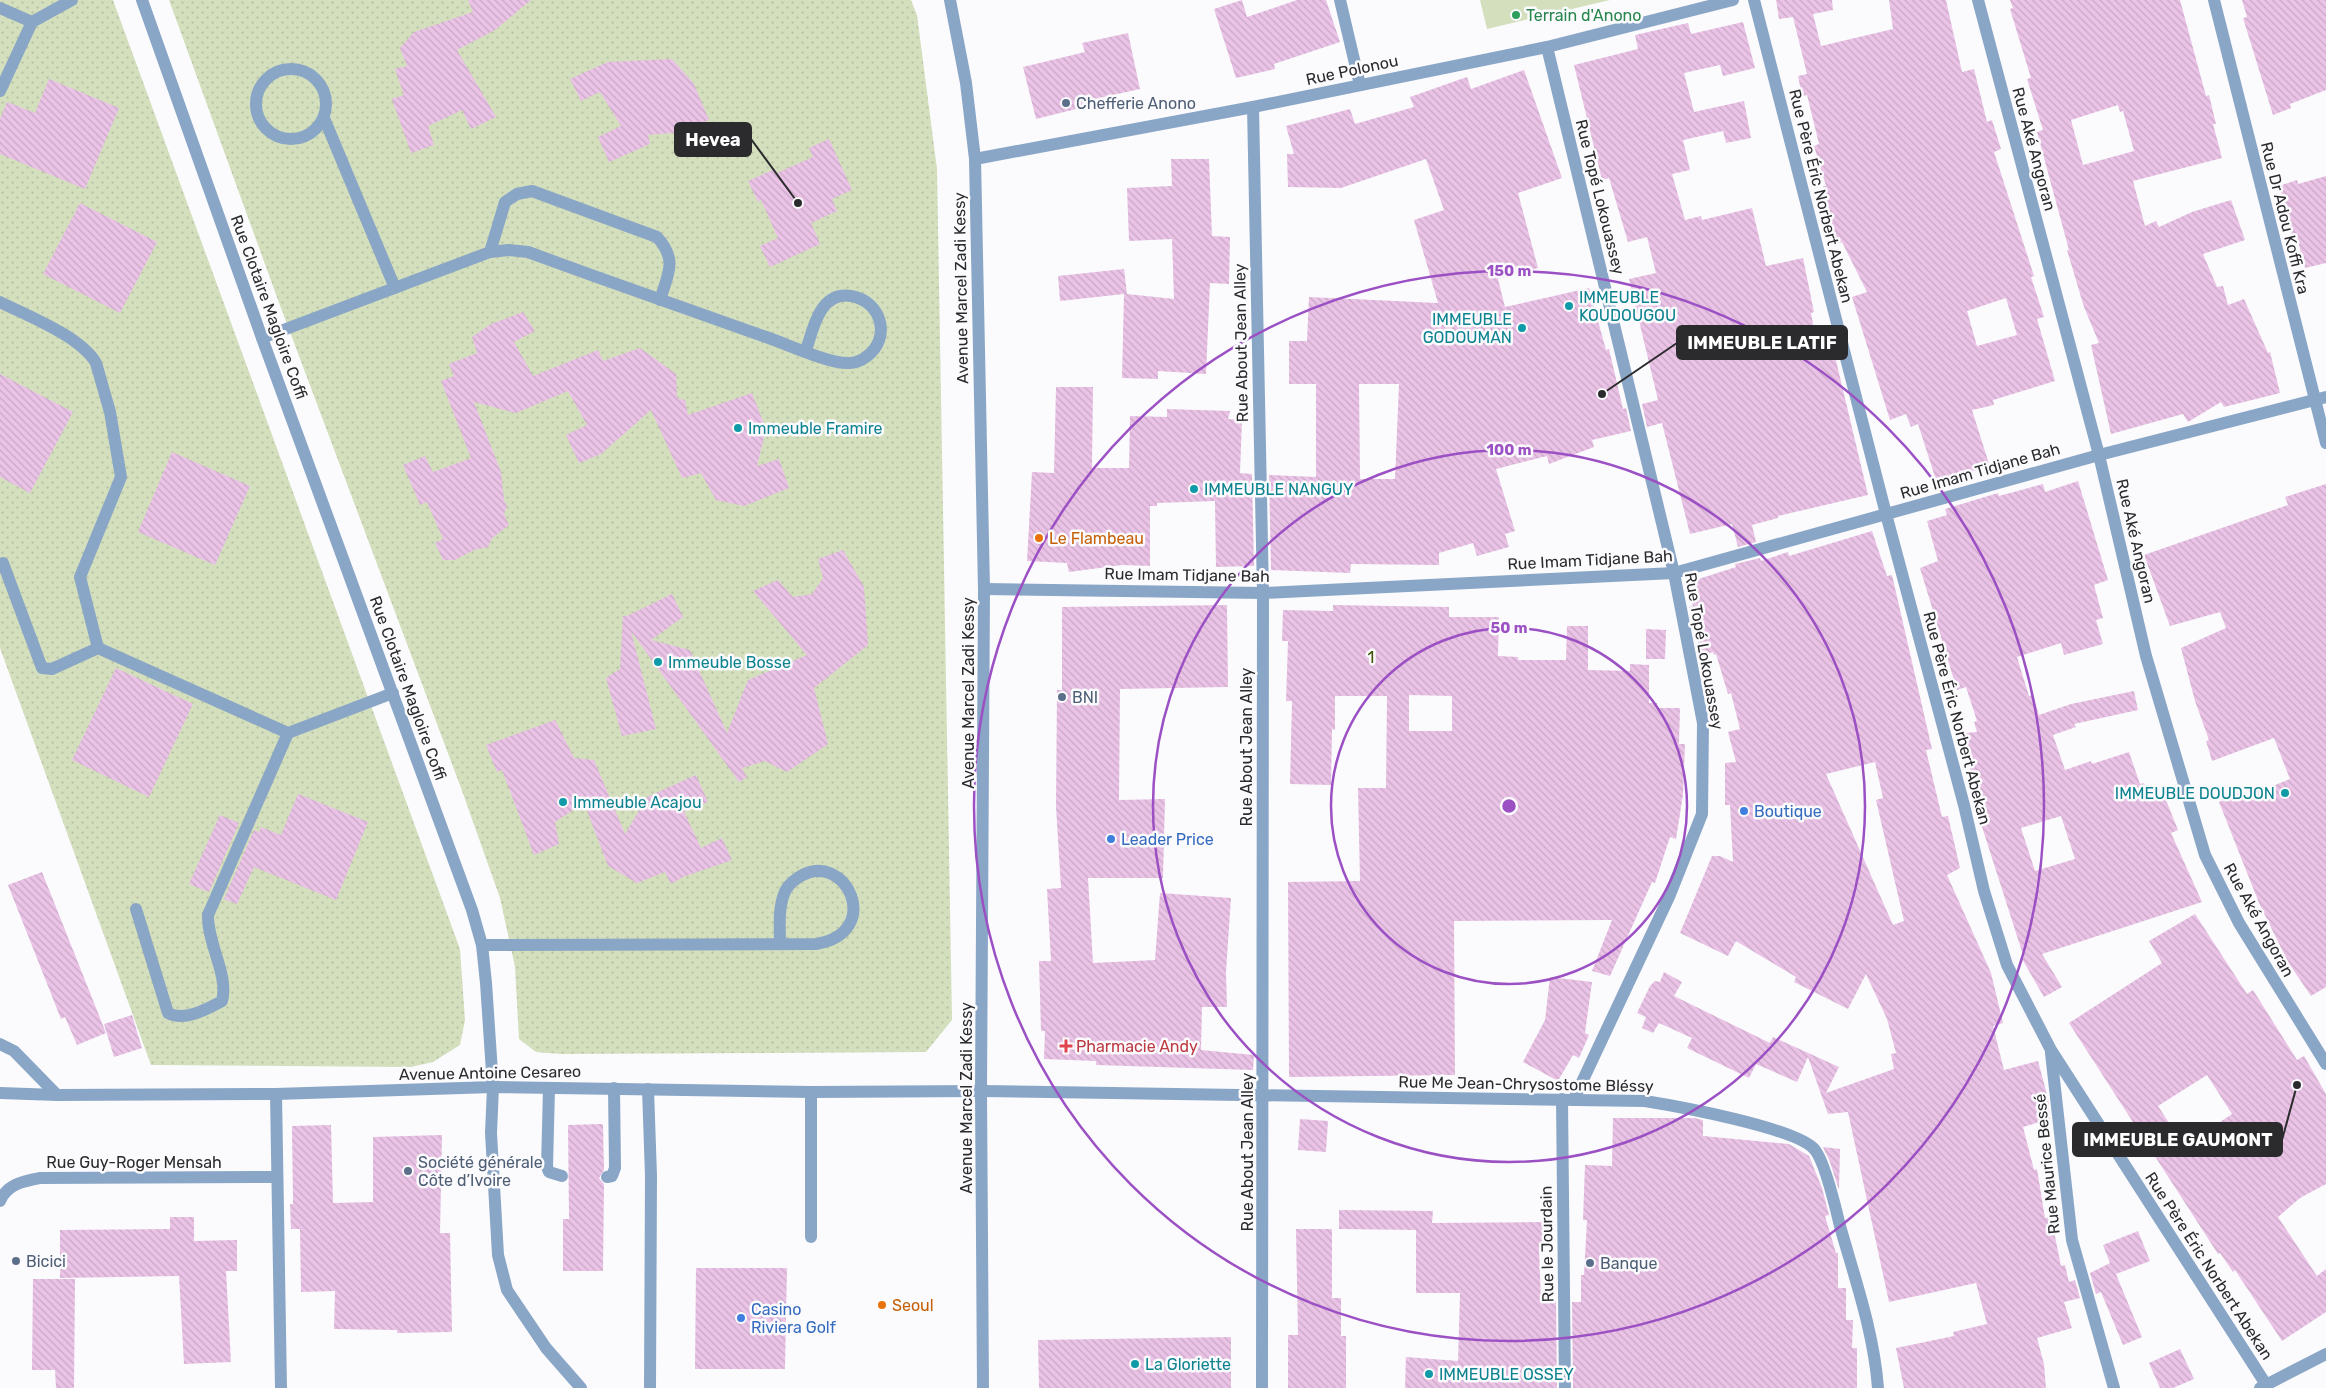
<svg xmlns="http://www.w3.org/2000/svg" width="2326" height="1388" font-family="Rubik,sans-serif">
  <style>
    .park { fill: url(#park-dots) }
    .pitch { fill: #d4dfbd }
    .building { fill: url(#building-back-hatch); fill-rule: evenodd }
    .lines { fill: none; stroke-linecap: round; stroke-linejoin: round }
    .service { stroke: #8aa6c6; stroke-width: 12 }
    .minor { stroke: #8aa6c6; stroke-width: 12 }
    .tertiary { stroke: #8aa6c6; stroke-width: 12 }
    .ring { fill: none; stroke: #9b50c3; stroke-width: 2.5 }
    .leisure-dot { fill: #2e9e5b; stroke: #fbfbfe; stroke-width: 2 }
    .service-dot { fill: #5c6f8a; stroke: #fbfbfe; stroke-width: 2 }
    .culture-dot { fill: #0f9aa8; stroke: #fbfbfe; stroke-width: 2 }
    .food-dot { fill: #e8710a; stroke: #fbfbfe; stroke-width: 2 }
    .shop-dot { fill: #3f7fe0; stroke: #fbfbfe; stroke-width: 2 }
    .health-dot { fill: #e0444e; stroke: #fbfbfe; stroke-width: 2 }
    .labels { text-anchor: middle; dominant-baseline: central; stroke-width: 5; stroke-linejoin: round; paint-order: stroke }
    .leisure-label { font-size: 16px; fill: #27864d; stroke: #fbfbfe; text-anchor: start }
    .street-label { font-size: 16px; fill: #2b2b2e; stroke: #fbfbfe }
    .service-label { font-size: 16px; fill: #4e5e75; stroke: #fbfbfe; text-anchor: start }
    .culture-label { font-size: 16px; fill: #0d838f; stroke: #fbfbfe; text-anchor: start }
    .food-label { font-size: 16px; fill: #c56008; stroke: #fbfbfe; text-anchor: start }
    .park-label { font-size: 16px; fill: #405006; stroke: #fbfbfe }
    .shop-label { font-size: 16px; fill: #366cbe; stroke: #fbfbfe; text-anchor: start }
    .health-label { font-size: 16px; fill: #be3a42; stroke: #fbfbfe; text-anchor: start }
    .centre { fill: #9b50c3; stroke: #fbfbfe; stroke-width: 2.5 }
    .ring-label { font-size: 15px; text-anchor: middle; font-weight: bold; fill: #9b50c3; stroke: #fbfbfe; stroke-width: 5; stroke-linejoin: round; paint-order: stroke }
    .leader { fill: none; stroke: #2b2b2e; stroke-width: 2 }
    .callout-dot { fill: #2b2b2e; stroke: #fbfbfe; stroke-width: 2 }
    .callout { fill: #2b2b2e; stroke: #2b2b2e; stroke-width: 2 }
    .callout-label { font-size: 18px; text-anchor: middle; font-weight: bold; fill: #fff }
  </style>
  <defs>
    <pattern id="park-dots" width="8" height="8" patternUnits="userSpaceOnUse" patternTransform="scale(1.25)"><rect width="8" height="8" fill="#d4dfbd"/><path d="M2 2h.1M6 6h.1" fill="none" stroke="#b6c0a3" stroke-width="1.8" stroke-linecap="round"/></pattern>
    <pattern id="building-back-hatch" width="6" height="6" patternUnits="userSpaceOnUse" patternTransform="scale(1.25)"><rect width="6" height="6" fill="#eac3e6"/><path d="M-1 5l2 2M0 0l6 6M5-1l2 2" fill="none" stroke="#c9a8c6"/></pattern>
  </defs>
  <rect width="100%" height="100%" fill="#fbfbfe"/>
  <g class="park">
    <polygon points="0,0 113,0 460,949 465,1020 460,1045 433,1062 411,1067 151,1065 0,648"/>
    <polygon points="169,0 911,0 917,15 937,169 952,1020 926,1052 561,1054 536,1052 519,1039 515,967 500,898 461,788 278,300"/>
  </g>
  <polygon class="pitch" points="1480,0 1610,0 1487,29"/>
  <g class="building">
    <polygon points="468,0 531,0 495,30 457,50 496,117 471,129 462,110 428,126 434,145 411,153 392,99 404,95 395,69 407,66 400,48 414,32 473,12"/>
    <polygon points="1242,0 1247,17 1297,0 1326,0 1340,42 1274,64 1275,69 1236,78 1214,9"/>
    <path d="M1776 0H1832L1833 10 1813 14 1821 46 1893 29 1889 0H1946L1962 72 1974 69 1987 122 1992 120 2001 149 1994 152 2034 276 2031 277 2044 317 2037 319 2055 381 1993 400 1994 405 1972 410 1990 467 1936 480 1918 424 1911 427 1906 414 1890 420 1852 297 1867 292 1842 242 1837 244 1823 186H1826L1814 146 1819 144 1807 95 1802 96 1798 76 1807 74 1793 17 1779 19ZM2006 298 2017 335 1977 346 1967 311Z"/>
    <path d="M2010 0H2180L2206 96 2209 95 2216 124H2213L2222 158 2133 181 2145 226 2156 221 2159 227 2192 212 2231 200 2245 240 2203 254 2217 287 2223 286 2228 305 2244 299 2268 353 2270 352 2280 393 2224 407 2221 402 2188 422 2183 414 2111 434 2091 345 2099 343 2084 307 2067 250H2069L2037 132 2043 130 2027 79 2031 78 2010 9 2013 8ZM2118 105 2120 112 2123 111 2134 151 2083 165 2071 120Z"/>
    <polygon points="2242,0 2326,0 2326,90 2290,104 2291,108 2273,115 2243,18 2247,17"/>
    <polygon points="1743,22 1755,68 1723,76 1720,65 1684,73 1694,112 1744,101 1751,138 1726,143 1723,131 1683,140 1690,170 1672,174 1685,220 1701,216 1702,220 1752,208 1766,266 1803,258 1814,312 1811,313 1819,356 1834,352 1868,495 1778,516 1778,518 1752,525 1756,542 1738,547 1732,524 1690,534 1662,423 1647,427 1642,404 1658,400 1629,279 1656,273 1647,237 1628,242 1609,178 1602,180 1574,65 1638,49 1635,35 1688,23 1691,34"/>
    <polygon points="1128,33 1140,89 1086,101 1088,106 1036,119 1023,67 1085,52 1082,43"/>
    <polygon points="672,59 694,84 709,120 683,132 648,135 650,144 609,162 598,137 621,126 600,92 581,101 570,79 608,62"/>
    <path d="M1524 70 1562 178 1518 193 1538 268 1498 279 1505 307 1589 288 1606 350 1609 349 1623 409 1626 408 1631 431 1592 440 1594 447 1549 464 1547 456 1496 469 1515 531 1505 534 1509 547 1477 556 1473 543 1439 553V565L1351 564 1350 573 1271 570 1269 475 1316 477V384H1289V341H1307L1309 297 1438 303 1414 220 1444 210 1426 159 1341 188 1288 187 1287 154H1294L1286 126 1350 109 1355 124 1414 107 1410 97 1467 77 1471 89ZM1359 384H1399L1395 479H1360Z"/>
    <polygon points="49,79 119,108 85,189 0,154 0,119 7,102 35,113"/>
    <polygon points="829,139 852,190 832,199 837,211 811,223 820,244 770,267 760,246 778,238 761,200 758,202 748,181 775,169 777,173 813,157 809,148"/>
    <polygon points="1171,159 1209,159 1212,236 1230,237 1229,284 1210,283 1206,374 1158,371 1158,379 1122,378 1124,294 1060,301 1058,276 1124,269 1127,294 1174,299 1172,239 1129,241 1127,188 1172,186"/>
    <polygon points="2326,176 2326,263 2305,268 2298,241 2294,242 2284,208 2286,207 2279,186 2297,180 2298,184"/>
    <polygon points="80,203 157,242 120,313 43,274"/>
    <polygon points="523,312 535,331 514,342 533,376 598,350 603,361 640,348 676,374 677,398 685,400 688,415 752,393 766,429 757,466 779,459 789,488 744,506 716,500 701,473 682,478 651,410 601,454 579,463 566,435 587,425 568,391 516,413 474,402 501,472 504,500 507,506 504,514 509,525 492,538 488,547 474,550 455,560 443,560 435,543 443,539 427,502 420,505 403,465 425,456 433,472 471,458 441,381 454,376 449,364 477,353 472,337 491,324"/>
    <polygon points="0,374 73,412 30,493 0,477"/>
    <polygon points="1056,387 1093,387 1092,468 1129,468 1130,416 1167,417 1167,409 1230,411 1228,419 1242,420 1240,473 1252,474 1254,566 1216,567 1215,501 1157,503 1157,506 1150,506 1150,566 1122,565 1069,572 1067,563 1027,561 1032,472 1054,473"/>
    <polygon points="172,452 250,486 215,565 138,532"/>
    <path d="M2078 481 2108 580 2094 585 2103 618 2096 620 2103 644 2064 655 2061 643 2017 657 2029 696 2033 695 2039 715 2071 704 2134 691 2138 710 2074 724 2076 727 2053 735 2065 770 2091 761 2092 764 2129 752 2140 784 2144 783 2150 801 2164 795 2178 830 2171 833 2202 902 2042 954 2062 987 2044 997 2022 959 2024 958 1976 808 1965 733 1977 732 1974 722 1977 721 1966 687 1957 690 1920 568 1938 561 1927 521 1947 515 1945 509 1998 493 1999 496 2043 484 2045 492ZM2061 816 2075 859 2035 871 2021 828Z"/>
    <polygon points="2326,484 2326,987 2311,996 2288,962 2259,903 2219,802 2243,791 2246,797 2290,779 2274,738 2212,761 2206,741 2209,740 2195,701 2181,648 2226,628 2220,612 2170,626 2144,555 2288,505 2285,497"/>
    <path d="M1872 531 1887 576 1892 575 1932 749 1926 750 1942 817 1948 816 1960 868 1947 875 1991 973 2003 1023 1993 1026 2004 1070 2038 1061 2048 1098 2050 1119 2023 1127 2034 1170 2037 1169 2045 1218 2051 1217 2061 1266 2065 1265 2069 1282 2075 1280 2080 1298 2064 1302 2072 1328 2037 1338 2044 1364 2046 1388H1904L1896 1348 1954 1336 1953 1332 1987 1324 1976 1283 1889 1302 1848 1112 1828 1114 1808 1057 1797 1082 1756 1064 1749 1078 1687 1048 1692 1038 1659 1023 1653 1033 1642 1028 1646 1017 1637 1013 1650 986 1655 981 1660 982 1664 972 1682 982 1674 996 1770 1043 1773 1037 1839 1067 1826 1093 1894 1069 1891 1054 1896 1053 1887 1019 1866 974 1848 1009 1794 982 1796 977 1736 941 1728 956 1680 933 1712 856H1720L1733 862 1730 805H1725V763L1736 762 1728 732 1740 729 1731 693 1728 694 1716 654 1714 655 1713 652 1702 655 1692 621 1689 607 1693 606 1686 583 1736 567 1735 564 1760 558 1761 561 1788 552 1789 556ZM1875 762 1883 798 1876 800 1904 921 1893 925 1826 774Z"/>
    <polygon points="843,550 864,587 868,645 814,688 828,744 787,772 765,761 742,768 747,777 739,782 631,631 656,729 622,736 606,678 620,669 623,616 627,616 672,594 683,617 651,640 690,650 727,733 748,680 807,655 753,591 778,580 793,597 812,594 823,578 818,559"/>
    <polygon points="1227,605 1228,687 1120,689 1119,800 1165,799 1163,878 1088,878 1093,963 1155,960 1160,893 1231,898 1226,972 1227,1007 1202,1007 1201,1050 1254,1055 1253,1070 1096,1065 1096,1061 1044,1059 1045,1031 1041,1031 1039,961 1051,961 1047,889 1061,888 1056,807 1057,690 1062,690 1062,607"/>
    <path d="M1333 605 1449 607V617H1499L1498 656 1518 657V660H1566L1567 626H1588V670L1630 671V664L1649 665V703H1657V708H1680L1679 744H1685L1683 795 1676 839 1670 837 1655 883 1652 882 1610 976 1592 971 1612 920 1454 921 1455 1075 1289 1077 1288 882 1360 881 1358 788H1386L1387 696H1335V730L1332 729 1331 785 1290 784 1292 701H1286L1288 641H1282L1283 610 1333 611ZM1409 695 1452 696V731H1409Z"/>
    <polygon points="1646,629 1666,630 1665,659 1646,659"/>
    <polygon points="116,668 193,704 149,797 72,760"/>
    <polygon points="555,720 574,758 594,760 625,834 647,797 696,775 708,802 684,812 701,848 722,838 732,860 683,877 671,884 665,872 637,883 608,866 584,803 555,822 559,844 534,855 502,770 497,772 486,745"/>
    <polygon points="298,794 368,822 336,900 254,867 237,904 224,899 254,830 259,832 261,827 281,835"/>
    <polygon points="220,815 239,823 209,892 189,884"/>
    <polygon points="42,872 106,1033 77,1045 65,1017 61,1019 8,885"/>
    <path d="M2195 914 2247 994 2253 990 2297 1060 2304 1056 2326 1094V1184L2300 1198 2278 1217 2317 1276 2326 1269V1312L2282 1341 2235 1270 2233 1272 2220 1253 2218 1254 2069 1023 2162 963 2149 941ZM2207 1075 2232 1114 2184 1146 2158 1106Z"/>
    <polygon points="1550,977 1592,982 1585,1033 1589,1035 1579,1058 1573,1055 1558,1081 1523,1062 1545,1020"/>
    <polygon points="132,1015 142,1048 114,1057 104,1024"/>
    <polygon points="1613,1118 1694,1118 1703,1120 1703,1136 1789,1144 1809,1156 1822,1188 1829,1215 1825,1216 1836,1253 1838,1253 1838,1288 1846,1288 1846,1320 1853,1320 1852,1348 1857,1348 1857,1388 1573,1388 1572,1302 1581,1302 1581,1275 1584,1275 1587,1220 1583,1220 1585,1165 1612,1166"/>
    <polygon points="1300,1119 1328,1121 1326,1152 1298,1150"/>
    <polygon points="603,1124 604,1170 599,1178 604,1184 603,1271 563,1271 563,1219 569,1219 568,1125"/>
    <polygon points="331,1125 333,1203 373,1202 373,1137 442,1135 440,1233 450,1233 452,1332 397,1333 397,1330 334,1329 335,1291 301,1292 300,1229 291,1229 290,1204 293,1204 292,1126"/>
    <polygon points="1823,1147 1840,1149 1839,1190 1830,1162"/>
    <polygon points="1339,1210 1433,1211 1432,1223 1545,1222 1545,1248 1539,1248 1541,1301 1556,1301 1557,1388 1405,1388 1406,1357 1458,1361 1460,1293 1416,1293 1416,1230 1339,1229"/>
    <polygon points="170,1217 194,1217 194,1241 237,1240 237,1271 226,1271 231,1362 184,1364 179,1276 60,1278 60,1230 170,1229"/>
    <polygon points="1296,1229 1332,1229 1332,1298 1341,1298 1341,1336 1346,1336 1346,1388 1288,1388 1288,1335 1298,1335"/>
    <polygon points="2138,1231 2150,1261 2116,1274 2142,1337 2123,1345 2101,1292 2096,1294 2090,1273 2110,1263 2103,1245"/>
    <polygon points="696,1268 787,1268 785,1369 695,1369"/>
    <polygon points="33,1279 75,1279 74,1388 56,1388 55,1370 32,1370"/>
    <polygon points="1231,1337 1231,1388 1039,1388 1038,1340"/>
    <polygon points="2180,1349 2194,1379 2173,1388 2160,1388 2149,1363"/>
  </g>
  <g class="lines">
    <g class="service">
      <polyline points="0,8 32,22 0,91"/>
      <polyline points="32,22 72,0"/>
      <circle cx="291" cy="104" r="35"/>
      <polyline points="324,118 395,288"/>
      <path d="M490 252 505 202 517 194 532 191 657 237C678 260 668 274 660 300"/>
      <path d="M0 302C28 316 80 336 96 363L110 412 121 477 80 577 98 648"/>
      <path d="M262 338 490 252 509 250 528 252C607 281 686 309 766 337 787 344 829 364 849 363 855 363 862 360 866 357 892 339 882 301 851 296 820 291 813 328 806 351"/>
      <polyline points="3,563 42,668 52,669 98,648 288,733 393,693"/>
      <path d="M136 909 168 1013C184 1022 207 1009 222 1001 229 975 207 943 208 915L288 733"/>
      <path d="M482 945 816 944C885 933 846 848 799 877 793 881 786 887 784 894 778 910 780 928 780 944"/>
      <polyline points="0,1044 14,1051 57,1095"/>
      <polyline points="549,1088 547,1167 549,1172 562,1176"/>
      <polyline points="648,1089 651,1176 650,1388"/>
      <polyline points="811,1092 811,1237"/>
      <polyline points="276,1094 281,1388"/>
      <polyline points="607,1177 612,1176 615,1168 614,1088"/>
      <path d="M0 1201C7 1184 24 1181 40 1178L276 1177"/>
    </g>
    <g class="minor">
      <polyline points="142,0 262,338 472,910 482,945 486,983 493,1087 491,1133 498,1255 507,1290 546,1348 581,1388"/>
      <polyline points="1340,0 1360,85"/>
      <polyline points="1754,0 1886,514 1964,805 1984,891 2007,965 2051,1050 2267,1386"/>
      <polyline points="1978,0 2099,455 2146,656 2205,855 2239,923 2326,1064"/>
      <polyline points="2214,0 2326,443"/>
      <polyline points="1547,47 1674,573 1703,723 1702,814 1669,897 1574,1099"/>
      <polyline points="1253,107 1263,593 1262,1388"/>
      <polyline points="975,159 1253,107 1547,47 1733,0"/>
      <polyline points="984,589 1263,593 1674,573 2099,455 2326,397"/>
      <polyline points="2051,1053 2072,1240 2114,1388"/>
      <path d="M981 1091 1645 1101C1676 1106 1798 1128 1815 1150 1825 1162 1836 1209 1840 1226 1855 1279 1874 1333 1878 1388"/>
      <polyline points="1562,1099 1565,1388"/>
      <polyline points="2260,1388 2326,1354"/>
    </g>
    <g class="tertiary">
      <polyline points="950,0 966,83 975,159 984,589 981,1091 983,1388"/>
      <polyline points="0,1093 57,1095 276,1094 493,1087 811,1092 981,1091"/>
    </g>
  </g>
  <g class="ring">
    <circle cx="1509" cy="806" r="178"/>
    <circle cx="1509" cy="806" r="356"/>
    <circle cx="1509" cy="806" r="535"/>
  </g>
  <circle class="leisure-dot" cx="1516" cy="15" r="5"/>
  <g class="service-dot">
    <circle cx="1066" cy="103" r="5"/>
    <circle cx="1062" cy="697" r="5"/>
    <circle cx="408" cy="1171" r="5"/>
    <circle cx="16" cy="1261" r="5"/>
    <circle cx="1590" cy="1263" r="5"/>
  </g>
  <g class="culture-dot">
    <circle cx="1569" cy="306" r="5"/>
    <circle cx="1522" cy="328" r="5"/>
    <circle cx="738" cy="428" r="5"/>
    <circle cx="1194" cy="489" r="5"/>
    <circle cx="658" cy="662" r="5"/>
    <circle cx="2285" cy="793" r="5"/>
    <circle cx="563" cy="802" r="5"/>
    <circle cx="1135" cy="1364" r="5"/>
    <circle cx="1429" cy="1374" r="5"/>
  </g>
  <g class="food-dot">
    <circle cx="1039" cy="538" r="5"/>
    <circle cx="882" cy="1305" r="5"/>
  </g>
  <g class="shop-dot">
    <circle cx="1744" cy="811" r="5"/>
    <circle cx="1111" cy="839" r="5"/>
    <circle cx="741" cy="1318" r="5"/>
  </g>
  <path class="health-dot" d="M1063.5 1038.5h5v5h5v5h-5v5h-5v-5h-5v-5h5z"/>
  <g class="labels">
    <g class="leisure-label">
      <text x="1526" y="15">Terrain d'Anono</text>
    </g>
    <g class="street-label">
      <text transform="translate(1352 70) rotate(-12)">Rue Polonou</text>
      <text transform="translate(2034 149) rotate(75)">Rue Aké Angoran</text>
      <text transform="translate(1821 196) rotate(76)">Rue Père Éric Norbert Abekan</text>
      <text transform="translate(1600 197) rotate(76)">Rue Topé Lokouassey</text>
      <text transform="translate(2285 218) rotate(76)">Rue Dr Adou Koffi Kra</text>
      <text transform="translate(961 288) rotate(-91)">Avenue Marcel Zadi Kessy</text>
      <text transform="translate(269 307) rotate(70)">Rue Clotaire Magloire Coffi</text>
      <text transform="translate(1241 343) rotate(-91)">Rue About Jean Alley</text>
      <text transform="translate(1980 471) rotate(-16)">Rue Imam Tidjane Bah</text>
      <text transform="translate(2136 541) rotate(77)">Rue Aké Angoran</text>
      <text transform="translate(1590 560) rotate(-3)">Rue Imam Tidjane Bah</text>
      <text transform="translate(1187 575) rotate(1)">Rue Imam Tidjane Bah</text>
      <text transform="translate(1704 651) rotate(80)">Rue Topé Lokouassey</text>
      <text transform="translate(408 688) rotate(70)">Rue Clotaire Magloire Coffi</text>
      <text transform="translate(968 693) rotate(-90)">Avenue Marcel Zadi Kessy</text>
      <text transform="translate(1957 718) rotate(75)">Rue Père Éric Norbert Abekan</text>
      <text transform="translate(1246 747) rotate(-90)">Rue About Jean Alley</text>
      <text transform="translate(2259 920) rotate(61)">Rue Aké Angoran</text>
      <text transform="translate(490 1073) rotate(-1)">Avenue Antoine Cesareo</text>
      <text transform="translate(1526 1084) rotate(1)">Rue Me Jean-Chrysostome Bléssy</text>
      <text transform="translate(966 1098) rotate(-90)">Avenue Marcel Zadi Kessy</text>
      <text transform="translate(1247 1152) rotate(-90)">Rue About Jean Alley</text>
      <text x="134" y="1162">Rue Guy-Roger Mensah</text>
      <text transform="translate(2047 1164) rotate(-96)">Rue Maurice Bessé</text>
      <text transform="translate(1547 1244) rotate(-91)">Rue le Jourdain</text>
      <text transform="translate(2209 1266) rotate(57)">Rue Père Éric Norbert Abekan</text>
    </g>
    <g class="service-label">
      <text x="1076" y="103">Chefferie Anono</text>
      <text x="1072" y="697">BNI</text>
      <text x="418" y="1162">Société générale<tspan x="418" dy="18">Côte d’Ivoire</tspan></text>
      <text x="26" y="1261">Bicici</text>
      <text x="1600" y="1263">Banque</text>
    </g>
    <g class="culture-label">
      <text x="1579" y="297">IMMEUBLE<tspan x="1579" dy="18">KOUDOUGOU</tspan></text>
      <text x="1512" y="319" text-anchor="end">IMMEUBLE<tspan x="1512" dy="18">GODOUMAN</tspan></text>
      <text x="748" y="428">Immeuble Framire</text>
      <text x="1204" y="489">IMMEUBLE NANGUY</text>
      <text x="668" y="662">Immeuble Bosse</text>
      <text x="2275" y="793" text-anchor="end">IMMEUBLE DOUDJON</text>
      <text x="573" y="802">Immeuble Acajou</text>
      <text x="1145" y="1364">La Gloriette</text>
      <text x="1439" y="1374">IMMEUBLE OSSEY</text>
    </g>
    <g class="food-label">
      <text x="1049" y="538">Le Flambeau</text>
      <text x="892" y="1305">Seoul</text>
    </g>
    <g class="park-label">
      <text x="1371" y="657">1</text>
    </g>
    <g class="shop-label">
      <text x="1754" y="811">Boutique</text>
      <text x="1121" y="839">Leader Price</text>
      <text x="751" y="1309">Casino<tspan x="751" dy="18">Riviera Golf</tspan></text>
    </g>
    <g class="health-label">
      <text x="1076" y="1046">Pharmacie Andy</text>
    </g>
  </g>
  <circle cx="1509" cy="806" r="8" class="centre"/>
  <g class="ring-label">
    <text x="1509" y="276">150 m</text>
    <text x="1509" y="455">100 m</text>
    <text x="1509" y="633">50 m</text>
  </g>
  <path class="leader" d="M798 203L751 139M1602 394L1677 343M2297 1085L2282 1140"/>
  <g class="callout-dot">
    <circle cx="798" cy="203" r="5"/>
    <circle cx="1602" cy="394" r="5"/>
    <circle cx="2297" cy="1085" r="5"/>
  </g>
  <g class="callout">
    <rect x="675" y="123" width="76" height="33" rx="5"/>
    <rect x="1677" y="326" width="170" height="33" rx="5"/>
    <rect x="2073" y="1123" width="209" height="33" rx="5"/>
  </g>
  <g class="callout-label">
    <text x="713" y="146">Hevea</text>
    <text x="1762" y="349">IMMEUBLE LATIF</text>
    <text x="2178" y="1146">IMMEUBLE GAUMONT</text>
  </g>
</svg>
